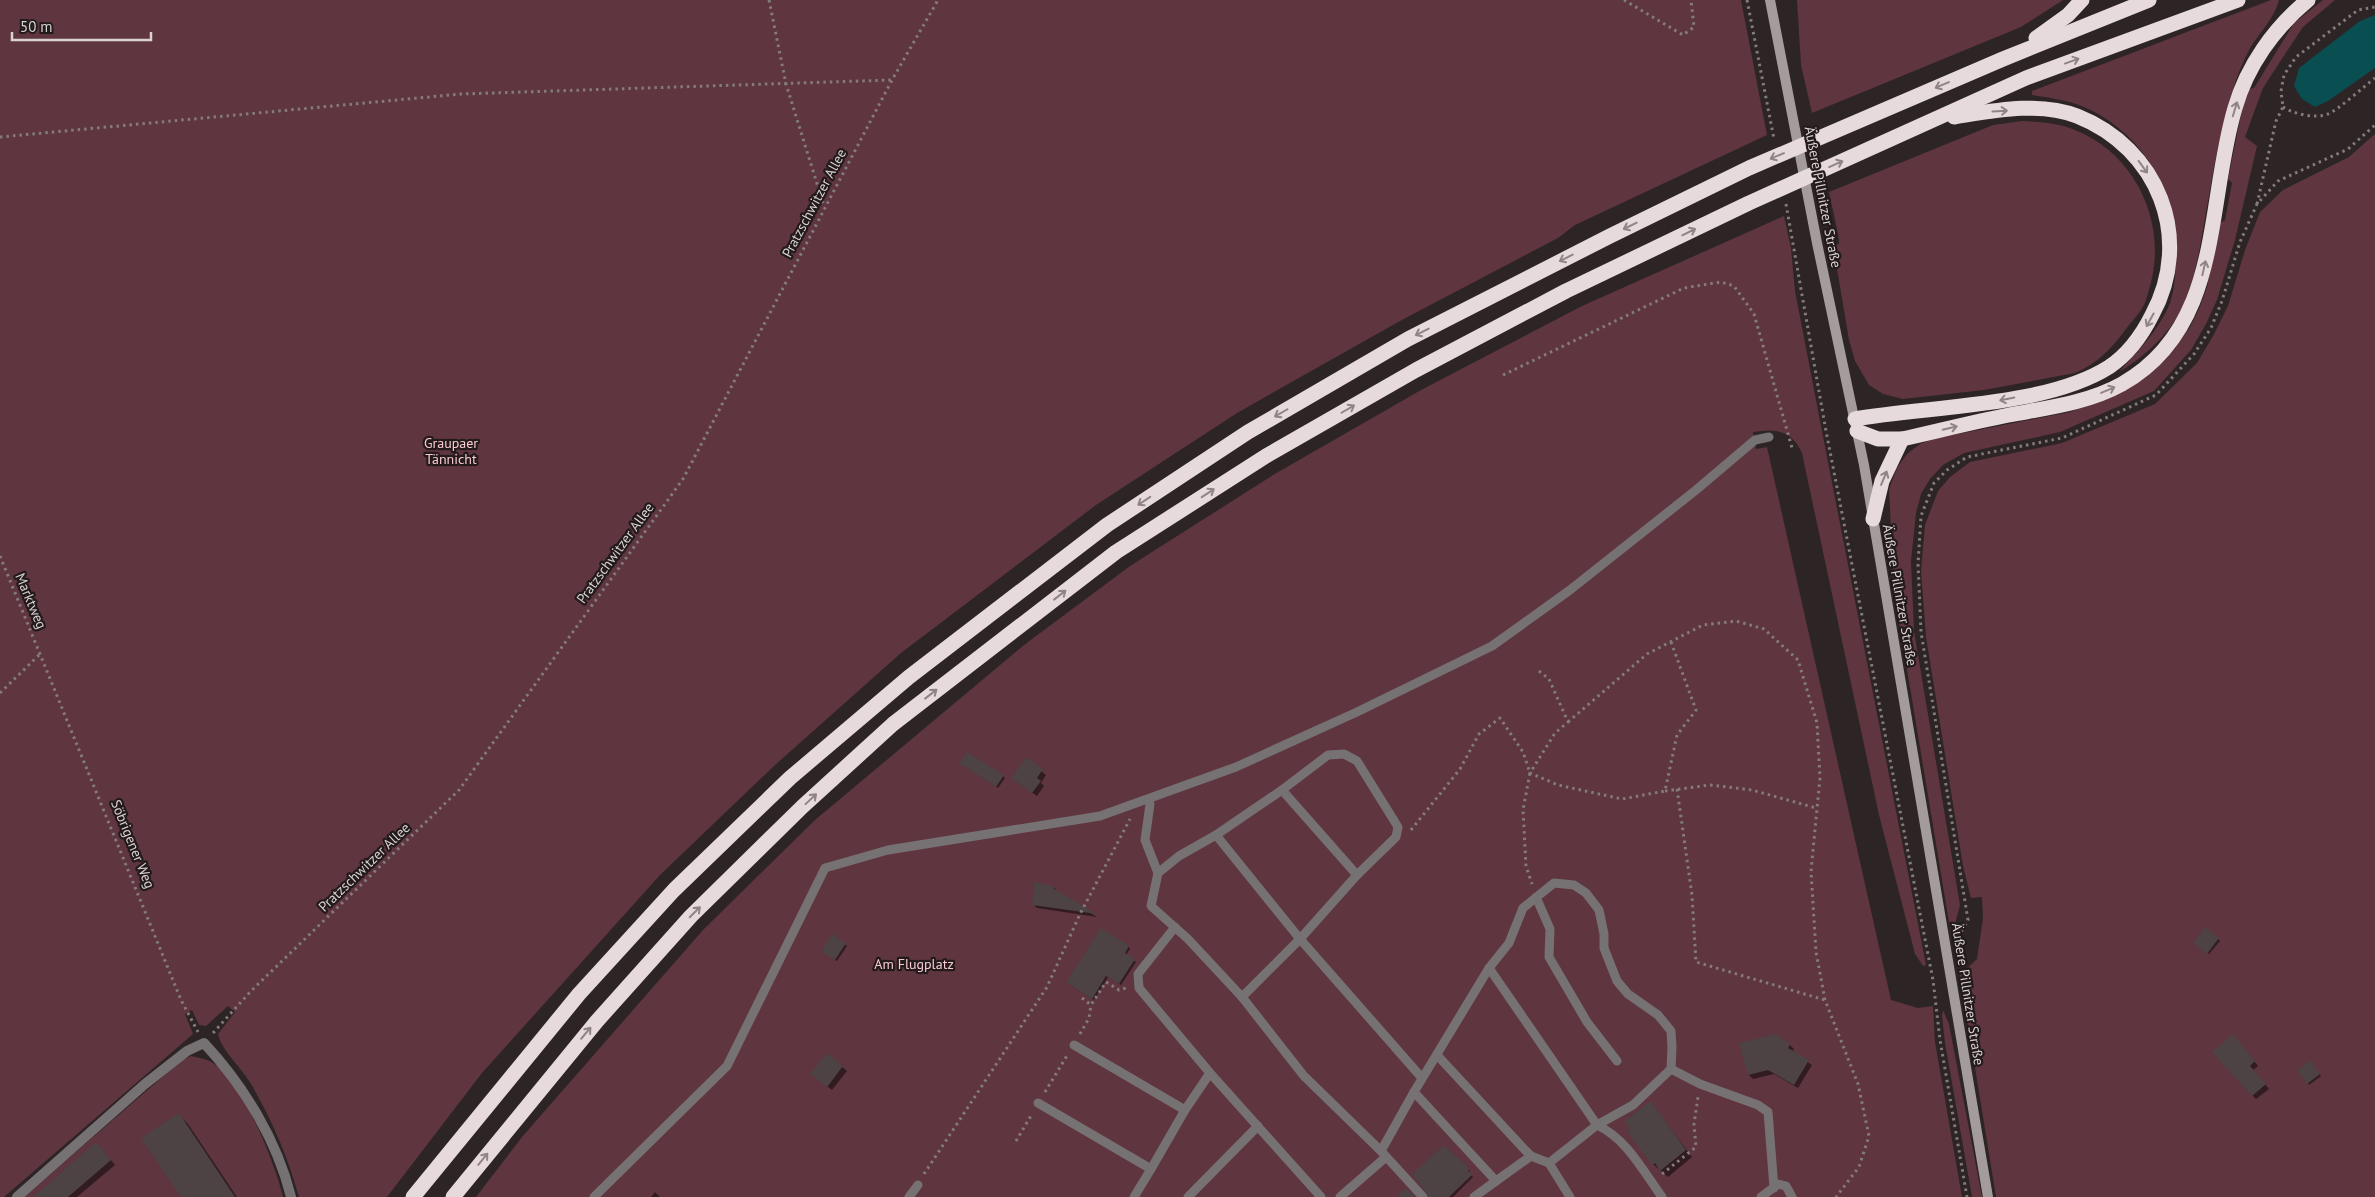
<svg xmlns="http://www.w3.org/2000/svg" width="2375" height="1197" font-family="'PT Sans',sans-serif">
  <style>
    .green { fill: #5f353f }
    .water { fill: #094e51 }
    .shadow { fill: #0007 }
    .building { fill: #4d4244 }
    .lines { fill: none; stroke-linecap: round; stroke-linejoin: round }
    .path { stroke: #837b7c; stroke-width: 3; stroke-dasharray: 2.5 4; stroke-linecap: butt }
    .lane { stroke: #767172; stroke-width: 9 }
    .street { stroke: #767172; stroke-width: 10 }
    .secondary { stroke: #a39b9c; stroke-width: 10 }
    .highway { stroke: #e7dadc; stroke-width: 15 }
    .oneway { stroke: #8f8486 }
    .labels { text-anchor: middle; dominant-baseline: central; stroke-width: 4.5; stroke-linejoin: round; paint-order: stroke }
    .street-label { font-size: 14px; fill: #d9d2d3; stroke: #231a1c }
    .park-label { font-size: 14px; fill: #f9c9d2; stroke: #231a1c }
  </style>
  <rect width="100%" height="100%" fill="#2d2425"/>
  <g class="green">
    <path d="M0 0H1741L1767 135 1575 225 1558 238 1400 321 1237 413 1096 505 901 653 774 766 660 875 482 1073 387 1197H299C288 1157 272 1120 251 1084 242 1068 221 1050 218 1034L235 1012 228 1006 206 1026 199 1025 192 1010 185 1014 193 1034 4 1197H0Z"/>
    <polygon points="1797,0 2063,0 2021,27 1812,113 1801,65"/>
    <path d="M2271 0H2279C2274 19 2260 32 2250 48 2245 58 2240 69 2236 80 2223 119 2215 160 2208 201 2202 234 2198 269 2185 301 2174 330 2146 356 2119 372 2137 352 2156 333 2168 308 2174 294 2175 279 2176 264 2180 200 2148 139 2091 110 2073 101 2051 98 2032 95V91Z"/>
    <polygon points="2323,0 2335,0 2303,27 2287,51 2263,88 2245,137 2257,146 2235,240 2217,300 2206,324 2191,350 2154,391 2060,432 1964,453 1943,465 1930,479 1921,494 1916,513 1911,561 1914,631 1960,905 1955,924 1949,922 1894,591 1889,489 1897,468 1907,454 1920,444 1932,439 2070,412 2108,398 2151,372 2168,357 2190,327 2199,309 2207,287 2220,223 2225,220 2232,183 2228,179 2242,110 2249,89 2254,88 2294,23"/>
    <path d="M2022 121C2040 122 2058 123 2075 130 2136 154 2168 224 2150 286 2148 292 2147 299 2144 305 2140 313 2132 321 2126 329 2112 348 2097 364 2075 373L1984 390 1903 399 1883 394 1869 385 1855 361 1849 340 1833 245 1839 244V239L1829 192 1993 125Z"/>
    <polygon points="2375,134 2375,1197 1996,1197 1960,975 1977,959 1983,918 1982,897 1971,898 1963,866 1926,637 1921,571 1925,525 1938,491 1950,477 1970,462 2062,443 2155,404 2197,363 2213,336 2228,306 2245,250 2260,212 2283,190 2349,157"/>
    <path d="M1784 216 1791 248 1795 291 1822 431 1926 965 1923 966 1915 954 1879 815 1802 453C1791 430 1778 429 1753 432L1756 449 1767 447 1891 1000 1918 1008 1933 1006 1935 1042 1962 1197H476L522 1137 703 930 815 820 1024 645 1130 566 1273 475 1421 390 1582 306Z"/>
    <polygon points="1943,1010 1949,1024 1982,1197 1972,1197 1945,1043 1942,1016"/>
    <path d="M191 1056C200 1058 208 1059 216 1065 244 1086 275 1163 283 1197H24L182 1060Z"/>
  </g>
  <polygon class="water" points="2375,15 2375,68 2328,101 2315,107 2302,99 2294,86 2299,68 2360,21"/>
  <g class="shadow">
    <polygon points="1026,759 1046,775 1041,783 1044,786 1037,796 1017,782"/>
    <polygon points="963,765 1003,776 1005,778 998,788"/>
    <polygon points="1054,887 1057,892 1097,917 1037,908 1034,905"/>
    <polygon points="1101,930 1129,947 1130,949 1126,955 1136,962 1121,985 1108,977 1094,1000 1069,984"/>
    <polygon points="833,936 847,946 837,961 825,953"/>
    <polygon points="2218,939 2220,941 2209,954 2197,944"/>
    <polygon points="2237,1040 2258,1066 2253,1070 2269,1089 2256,1099 2252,1095"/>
    <polygon points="1790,1045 1794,1049 1792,1052 1812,1065 1798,1088 1774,1074 1753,1079 1749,1075"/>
    <polygon points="827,1054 847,1071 832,1090 816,1078"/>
    <polygon points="2312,1064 2321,1076 2309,1085 2308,1083"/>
    <polygon points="1651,1103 1692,1157 1668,1177 1653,1164"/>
    <polygon points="179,1115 188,1124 237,1197 182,1197"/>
    <polygon points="1444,1147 1470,1171 1469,1173 1473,1177 1453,1197 1429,1197"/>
    <polygon points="100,1148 115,1165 77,1197 35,1197"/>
    <polygon points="655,1192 660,1197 651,1197"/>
  </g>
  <g class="building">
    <polygon points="967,752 1004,775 996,787 959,763"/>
    <polygon points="1026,757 1043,769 1037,778 1041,781 1032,793 1011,778"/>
    <polygon points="1034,882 1054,886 1054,889 1097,914 1032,905"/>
    <polygon points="2205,927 2219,938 2207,954 2193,943"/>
    <polygon points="1101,928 1129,946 1125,953 1135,959 1119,984 1106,976 1092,999 1066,982"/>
    <polygon points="832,934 846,943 835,960 821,952"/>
    <polygon points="1775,1034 1790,1044 1788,1048 1809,1060 1794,1085 1768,1070 1748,1075 1739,1043"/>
    <polygon points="2233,1034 2255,1061 2250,1066 2266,1084 2252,1096 2212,1052"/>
    <polygon points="827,1053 843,1066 827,1087 810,1074"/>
    <polygon points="2310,1060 2320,1074 2307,1084 2297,1071"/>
    <polygon points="1651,1101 1686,1150 1660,1171 1655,1163 1652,1165 1627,1131 1630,1129 1624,1121"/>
    <polygon points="179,1113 235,1197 181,1197 141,1138"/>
    <polygon points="96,1142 111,1160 68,1197 33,1197"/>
    <polygon points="1444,1145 1469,1168 1468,1170 1472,1175 1449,1197 1429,1197 1412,1174"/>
    <polygon points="1406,1188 1415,1197 1396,1197"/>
  </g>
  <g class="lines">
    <g class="path">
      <polyline points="769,0 786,84 824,206"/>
      <polyline points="1624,0 1683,35 1694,27 1691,0"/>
      <polyline points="1747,0 1774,139"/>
      <path d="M2283 107C2294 114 2315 119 2328 114 2341 108 2363 87 2375 78"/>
      <polyline points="0,137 461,94 891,80"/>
      <polyline points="1786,204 1826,431 1933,980 1940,1040 1967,1197"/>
      <polyline points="2257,204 2276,121 2283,107 2281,91 2284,75 2296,57 2358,10 2375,7"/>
      <polyline points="1503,375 1684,288 1721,282 1734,286 1754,314 1792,448"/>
      <polyline points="0,556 181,1000 198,1032"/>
      <polyline points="1539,671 1549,679 1568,722 1555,733 1530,773 1558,785 1622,799 1665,791 1677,735 1696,710 1671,642"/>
      <polyline points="0,693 40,654"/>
      <polyline points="1568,722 1647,654 1703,625 1736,621 1764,629 1798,660 1817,723 1820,778 1811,871 1816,952 1825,1000 1858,1084 1869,1136 1859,1167 1836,1197"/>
      <polyline points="1677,789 1692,895 1696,962 1825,1000"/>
      <polyline points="1665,791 1710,785 1752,790 1816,808"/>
      <polyline points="1411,830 1460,769 1479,734 1500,718 1523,752 1530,773 1523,810 1526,866 1532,884"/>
      <polyline points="1958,937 1968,920 1921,632 1918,564 1921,516 1934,483 1947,470 1967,457 2062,438 2156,395 2194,354 2211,328 2222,301 2240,242 2257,204 2278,181 2348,149 2375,125"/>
      <polyline points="1082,998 1091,1005 1106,982 1119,990 1126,988"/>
      <polyline points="213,1033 251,991 459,790 683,479 892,80 938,0"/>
      <polyline points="1080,1034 1089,1018 1091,1005"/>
      <polyline points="1045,1092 1068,1054"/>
      <polyline points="1016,1141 1032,1114"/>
      <polyline points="924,1174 1047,987 1080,914 1130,819"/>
      <polyline points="1662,1174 1696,1147 1694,1124 1698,1097"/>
    </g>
    <g class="lane">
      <polyline points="1282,790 1357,875"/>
      <polyline points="1150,804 1145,840 1158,873 1151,906 1188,939 1242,997"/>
      <polyline points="1158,873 1179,856 1216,835 1282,790 1328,755 1344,754 1357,761 1398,827 1396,837 1357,875 1300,939 1216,835"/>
      <polyline points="1536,897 1550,929 1549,957 1587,1022 1617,1061"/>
      <polyline points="1175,927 1138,974 1139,988 1210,1073 1321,1197"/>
      <polyline points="1489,968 1509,943 1523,908 1554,883 1574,885 1586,893 1599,910 1604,934 1604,948 1617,981 1628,994 1658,1015 1671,1031 1672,1047 1671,1069 1633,1105 1597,1125 1549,1163"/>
      <polyline points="1074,1045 1185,1110"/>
      <polyline points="1437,1055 1525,1150 1531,1156 1549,1163 1570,1197"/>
      <polyline points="1671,1069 1700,1084 1758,1105 1768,1112 1774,1188"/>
      <polyline points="1414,1092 1381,1151 1423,1197"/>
      <polyline points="1038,1103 1151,1169 1185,1110 1210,1073"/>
      <polyline points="1381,1151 1304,1076 1242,997 1300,939 1422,1078"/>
      <path d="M1531 1156 1496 1181 1414 1092 1489 968 1597 1125C1627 1139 1643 1171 1662 1197"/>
      <polyline points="594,1197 727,1066 825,868 888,850 1100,816 1236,767 1357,712 1492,646 1570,590 1696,490 1755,440 1769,437"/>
      <polyline points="909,1197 918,1185"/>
      <polyline points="1134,1197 1151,1169"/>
      <polyline points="1188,1197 1258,1126"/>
      <polyline points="1340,1197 1386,1157"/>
      <polyline points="1474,1197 1496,1181"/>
      <polyline points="1761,1197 1778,1184 1786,1186 1792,1197"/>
    </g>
    <path class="street" d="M17 1197 145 1084 187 1051 204 1043C244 1086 277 1140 291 1197"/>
    <polyline class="secondary" points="1770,0 1817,243 1864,465 1988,1197"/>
    <g class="highway">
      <polyline points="2036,38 2068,15 2082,0"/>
      <path d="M1855 419C1929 406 2046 407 2109 367 2127 355 2142 335 2152 315 2194 238 2158 148 2077 116 2039 101 1992 111 1954 117"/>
      <path d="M1857 431 1878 439H1902C1938 431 1973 422 2009 415 2046 408 2088 403 2122 384 2223 327 2206 205 2235 108 2247 66 2274 28 2308 0"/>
      <polyline points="1873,519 1882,481 1902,439"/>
      <polyline points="413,1197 579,994 674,890 790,778 909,677 1107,525 1248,432 1408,339 1610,236 1749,168 2003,59 2149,0"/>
      <polyline points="453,1197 597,1021 691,916 802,807 893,724 1116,552 1266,456 1416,370 1566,291 1749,203 2026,78 2238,0"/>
    </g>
  </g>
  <defs><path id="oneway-shaft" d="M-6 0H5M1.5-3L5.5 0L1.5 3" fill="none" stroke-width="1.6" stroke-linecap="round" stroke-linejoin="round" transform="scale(1.25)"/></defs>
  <g class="oneway">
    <use href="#oneway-shaft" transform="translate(2072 61) rotate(-20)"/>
    <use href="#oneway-shaft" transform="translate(1942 85) rotate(157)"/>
    <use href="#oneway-shaft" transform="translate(2235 109) rotate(-73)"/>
    <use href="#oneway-shaft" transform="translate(2000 111) rotate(-3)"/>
    <use href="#oneway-shaft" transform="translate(1777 156) rotate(157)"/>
    <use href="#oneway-shaft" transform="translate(1836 164) rotate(-24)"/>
    <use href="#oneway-shaft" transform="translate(2143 167) rotate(54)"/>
    <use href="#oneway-shaft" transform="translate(1630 226) rotate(154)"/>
    <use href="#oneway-shaft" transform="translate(1689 232) rotate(-26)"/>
    <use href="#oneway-shaft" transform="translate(1566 258) rotate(153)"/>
    <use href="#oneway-shaft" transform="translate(2204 268) rotate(-77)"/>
    <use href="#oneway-shaft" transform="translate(2150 320) rotate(119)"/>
    <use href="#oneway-shaft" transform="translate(1422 332) rotate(153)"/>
    <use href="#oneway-shaft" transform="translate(2108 390) rotate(-23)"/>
    <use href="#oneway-shaft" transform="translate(2007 399) rotate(169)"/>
    <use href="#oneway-shaft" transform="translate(1348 409) rotate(-30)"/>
    <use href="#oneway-shaft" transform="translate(1281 413) rotate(150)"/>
    <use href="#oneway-shaft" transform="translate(1950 428) rotate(-13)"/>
    <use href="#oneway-shaft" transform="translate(1884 478) rotate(-67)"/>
    <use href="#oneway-shaft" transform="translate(1208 493) rotate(-33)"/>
    <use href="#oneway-shaft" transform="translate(1144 501) rotate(146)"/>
    <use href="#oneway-shaft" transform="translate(1060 595) rotate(-38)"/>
    <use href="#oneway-shaft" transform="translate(931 694) rotate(-38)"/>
    <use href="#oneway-shaft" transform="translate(811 799) rotate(-43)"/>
    <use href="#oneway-shaft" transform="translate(695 912) rotate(-45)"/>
    <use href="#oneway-shaft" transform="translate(586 1033) rotate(-50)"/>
    <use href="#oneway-shaft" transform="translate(483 1159) rotate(-51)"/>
  </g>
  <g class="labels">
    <g class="street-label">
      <text transform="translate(1823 197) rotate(79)">Äußere Pillnitzer Straße</text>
      <text transform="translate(814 203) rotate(-62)">Pratzschwitzer Allee</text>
      <text transform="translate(615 553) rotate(-54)">Pratzschwitzer Allee</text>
      <text transform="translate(1900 595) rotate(80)">Äußere Pillnitzer Straße</text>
      <text transform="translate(31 601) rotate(67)">Marktweg</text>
      <text transform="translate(133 844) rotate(68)">Söbrigener Weg</text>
      <text transform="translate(364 867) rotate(-44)">Pratzschwitzer Allee</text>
      <text transform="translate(1968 994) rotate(81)">Äußere Pillnitzer Straße</text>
    </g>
    <g class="park-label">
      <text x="451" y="443">Graupaer<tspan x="451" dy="16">Tännicht</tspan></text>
      <text x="914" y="964">Am Flugplatz</text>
    </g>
  </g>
  <path d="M12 32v8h139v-8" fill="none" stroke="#d9d2d3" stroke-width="2.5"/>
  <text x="20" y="32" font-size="15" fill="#d9d2d3" stroke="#231a1c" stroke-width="4" paint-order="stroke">50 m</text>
</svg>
